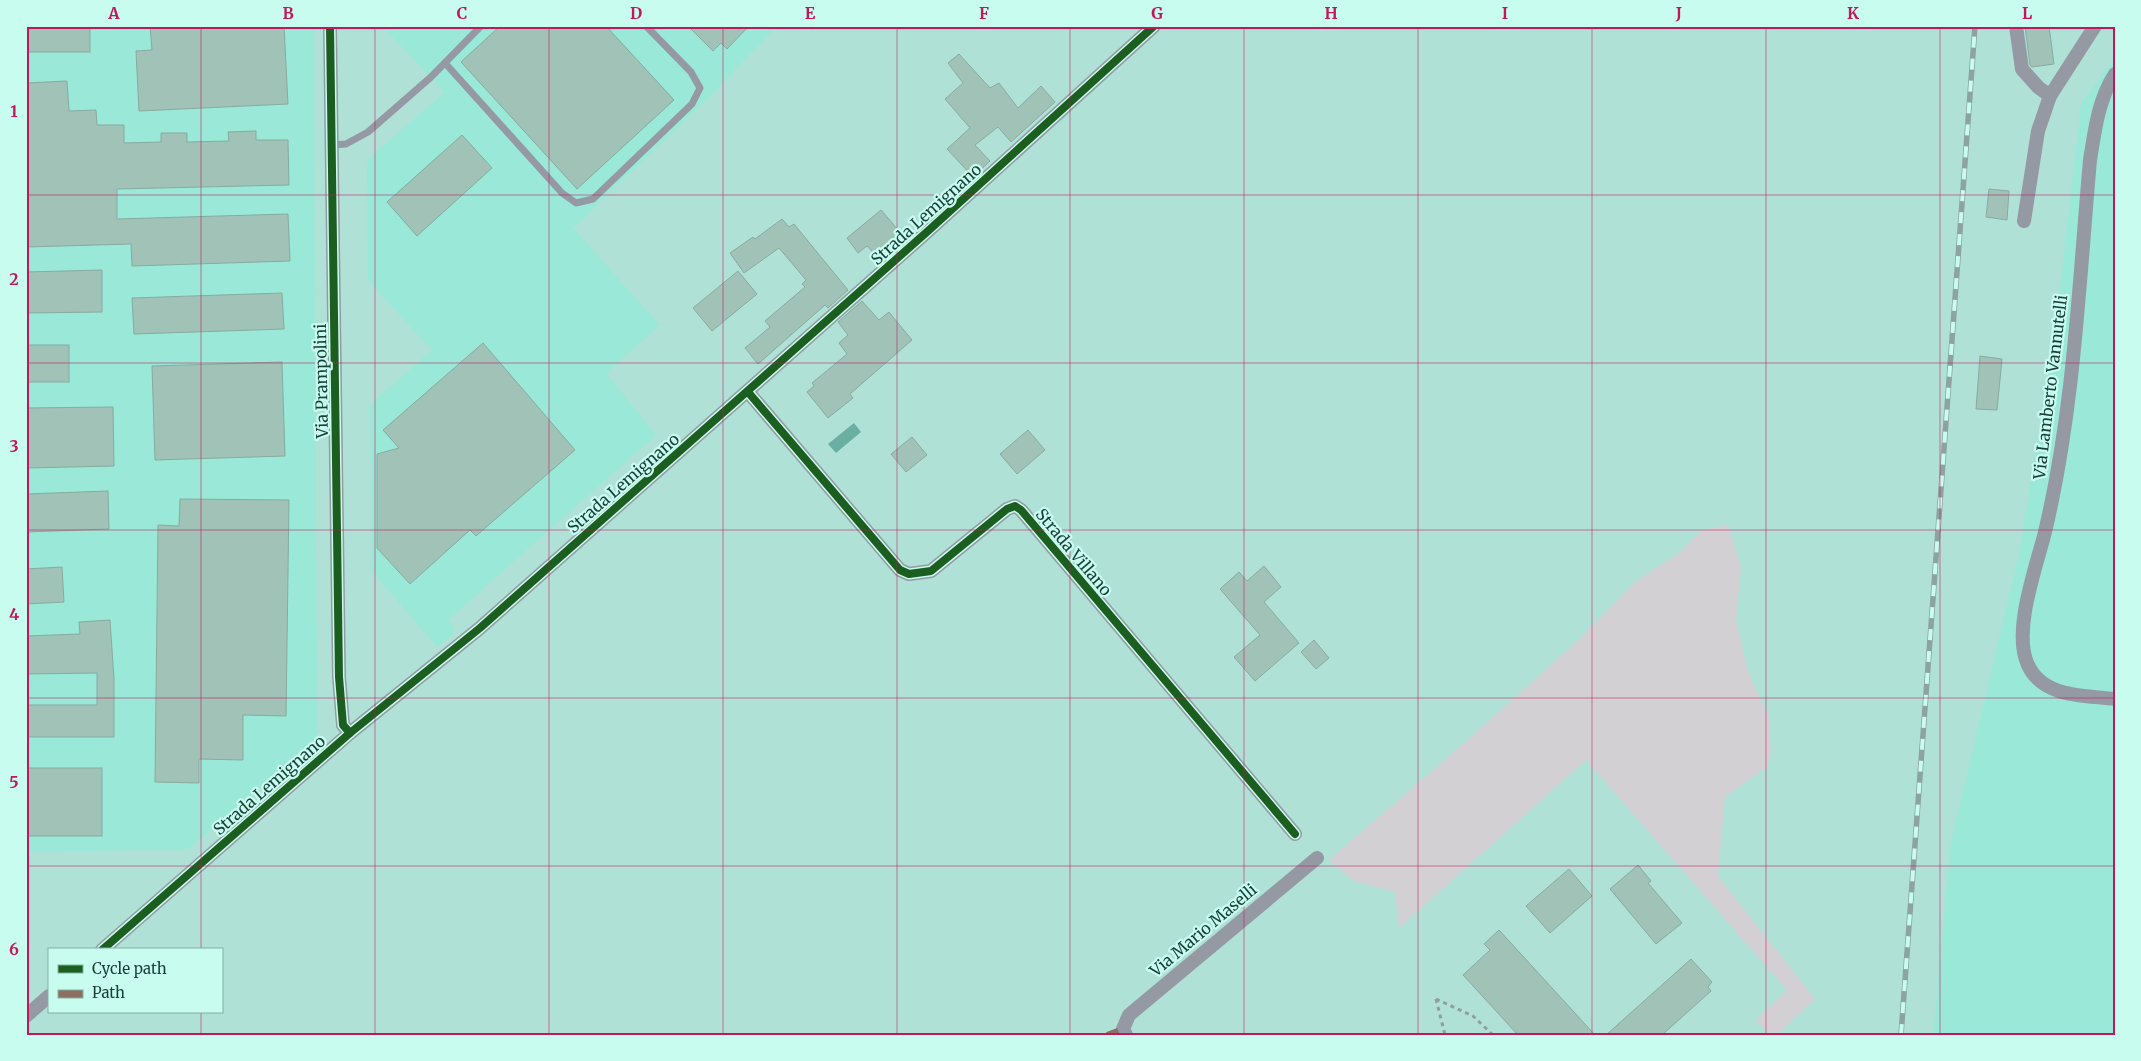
<svg xmlns="http://www.w3.org/2000/svg" width="2141" height="1061" font-family="Merriweather,serif">
  <style>
    .built { fill: #99e8d8 }
    .green { fill: #d2d0d3 }
    .water { fill: #69afa2 }
    .building { fill: #a0c2b7; stroke: #87ab9f }
    .lines { fill: none; stroke-linecap: round; stroke-linejoin: round }
    .path { stroke: #909da1; stroke-width: 3; stroke-dasharray: 4 4; stroke-linecap: butt }
    .lane { stroke: #9599a3; stroke-width: 7 }
    .street { stroke: #9599a3; stroke-width: 14 }
    .rail-casing { stroke: #8ca2a3; stroke-width: 5.5 }
    .rail { stroke: #c8fcef; stroke-width: 4; stroke-dasharray: 11; stroke-linecap: butt }
    .quiet { stroke: #8d6e63; stroke-width: 6; stroke-dasharray: 12 6; stroke-linecap: butt }
    .cycleway-casing { stroke: #c8fcef; stroke-width: 11 }
    .cycleway { stroke: #1b5e20; stroke-width: 8 }
    .grid { fill: none; stroke: #c2185b; stroke-width: 1; stroke-opacity: 0.55 }
    .labels { text-anchor: middle; dominant-baseline: central; stroke-width: 4.5; stroke-linejoin: round; paint-order: stroke }
    .street-label { font-size: 16px; fill: #183e37; stroke: #c8fcef }
    .neatline { fill: none; stroke: #c2185b; stroke-width: 2 }
    .grid-label { font-size: 16px; text-anchor: middle; font-weight: bold; fill: #c2185b }
  </style>
  <rect width="100%" height="100%" fill="#b0e1d7"/>
  <g class="built">
    <polygon points="26,26 314,26 317,737 188,849 26,852"/>
    <polygon points="382,26 777,26 709,97 573,228 660,325 606,373 656,435 448,620 454,627 453,634 437,647 372,571 370,405 432,350 368,280 367,160 445,92"/>
    <polygon points="2115,57 2115,1035 1933,1035 1951,843 2019,554 2055,334 2081,104"/>
  </g>
  <polygon class="green" points="1728,525 1741,568 1736,620 1748,672 1769,717 1771,751 1767,767 1725,797 1718,876 1815,999 1777,1035 1770,1035 1756,1020 1787,990 1586,760 1399,928 1395,892 1353,881 1329,860 1463,744 1573,645 1636,581 1679,553 1702,530"/>
  <polygon class="water" points="854,423 861,432 836,453 828,444"/>
  <g class="building">
    <rect x="26" y="26" width="64" height="26"/>
    <polygon points="150,26 284,26 288,104 139,111 136,51 152,50"/>
    <polygon points="500,26 606,26 674,100 577,189 461,62"/>
    <polygon points="688,26 749,26 727,49 721,43 713,51"/>
    <polygon points="2025,26 2049,26 2054,64 2032,67 2030,65"/>
    <polygon points="959,54 990,88 999,83 1018,108 1041,86 1055,102 1011,142 998,127 975,145 990,161 973,177 947,149 970,128 945,99 963,83 948,63"/>
    <polygon points="67,81 69,111 96,110 97,125 124,125 124,143 161,142 161,133 187,133 187,142 229,141 228,132 256,131 256,140 288,140 289,185 117,189 117,219 288,214 290,261 132,266 131,244 26,247 26,83"/>
    <polygon points="462,135 492,168 417,236 387,202"/>
    <polygon points="1989,189 2009,191 2007,220 1986,217"/>
    <polygon points="881,210 906,239 881,261 867,246 858,253 847,238"/>
    <polygon points="782,219 789,227 794,224 848,290 828,308 825,305 758,364 745,348 770,327 765,321 805,287 802,284 806,280 779,248 744,273 730,253 753,237 755,239"/>
    <polygon points="102,270 102,312 26,313 26,272"/>
    <polygon points="738,271 757,294 712,331 693,308"/>
    <polygon points="282,293 284,329 134,334 132,298"/>
    <polygon points="862,301 879,320 889,312 912,340 850,394 853,398 828,418 807,392 814,386 812,383 847,354 839,343 848,335 838,322"/>
    <polygon points="483,343 575,450 476,536 470,530 410,584 377,548 377,454 399,448 383,430"/>
    <rect x="26" y="345" width="43" height="37"/>
    <polygon points="1980,356 2002,359 1997,410 1976,409"/>
    <polygon points="282,362 285,456 155,460 152,366"/>
    <polygon points="113,407 114,466 26,468 26,408"/>
    <polygon points="1028,430 1045,450 1017,474 1000,454"/>
    <polygon points="912,437 927,455 906,472 891,454"/>
    <polygon points="108,491 109,529 26,532 26,494"/>
    <polygon points="180,499 289,500 286,716 243,715 243,760 199,759 199,783 155,782 158,525 179,526"/>
    <polygon points="1264,566 1281,587 1264,602 1299,643 1255,681 1234,657 1260,635 1220,589 1239,572 1247,581"/>
    <polygon points="62,567 64,602 26,604 26,569"/>
    <polygon points="110,620 114,679 114,737 26,737 26,705 97,705 97,673 26,674 26,636 80,634 79,622"/>
    <polygon points="1314,640 1329,658 1316,669 1301,652"/>
    <rect x="26" y="768" width="76" height="68"/>
    <polygon points="1638,865 1651,881 1648,883 1682,923 1656,944 1610,889"/>
    <polygon points="1569,869 1592,896 1550,933 1526,906"/>
    <polygon points="1499,930 1595,1035 1518,1035 1463,975 1490,950 1484,944"/>
    <polygon points="1691,959 1712,982 1708,987 1711,991 1662,1035 1606,1035"/>
  </g>
  <g class="lines">
    <g class="path">
      <polyline points="1436,999 1473,1016 1493,1035"/>
      <polyline points="1436,999 1445,1035"/>
    </g>
    <g class="lane">
      <polyline points="445,63 562,193 576,203 593,199 692,104 700,88 691,72 646,26"/>
      <polyline points="332,145 346,144 368,132 431,77 481,26"/>
    </g>
    <g class="street">
      <polyline points="330,26 339,677 343,725 350,733"/>
      <polyline points="2016,26 2022,69 2038,87 2050,96"/>
      <path d="M2115 74C2098 100 2095 130 2090 160 2079 284 2074 410 2045 532 2036 568 2012 632 2028 665 2043 698 2084 695 2115 699"/>
      <polyline points="2024,221 2038,131 2050,96 2095,26"/>
      <polyline points="748,392 900,570 909,574 931,571 1007,509 1015,506 1021,510 1295,834"/>
      <polyline points="102,950 350,733 480,628 928,231 1154,26"/>
      <polyline points="26,1016 49,996"/>
      <polyline points="1126,1035 1123,1029 1129,1015 1317,858"/>
    </g>
    <g class="rail-casing">
      <polyline id="rail" points="1901,1035 1975,26"/>
    </g>
    <use href="#rail" class="rail"/>
    <polyline class="quiet" points="1107,1035 1123,1029"/>
    <g class="cycleway-casing">
      <g id="cycleway">
        <polyline points="330,26 339,677 343,725 350,733"/>
        <polyline points="748,392 900,570 909,574 931,571 1007,509 1015,506 1021,510 1295,834"/>
        <polyline points="102,950 350,733 480,628 928,231 1154,26"/>
      </g>
    </g>
    <use href="#cycleway" class="cycleway"/>
  </g>
  <path class="grid" d="M201 26V950M375 26V1035M549 26V1035M723 26V1035M897 26V1035M1070 26V1035M1244 26V1035M1418 26V1035M1592 26V1035M1766 26V1035M1940 26V1035M26 195H2115M26 363H2115M26 530H2115M26 698H2115M26 866H2115M201 1012V1035"/>
  <g class="labels">
    <g class="street-label">
      <text transform="translate(926 214) rotate(-42)">Strada Lemignano</text>
      <text transform="translate(321 381) rotate(-91)">Via Prampolini</text>
      <text transform="translate(2050 387) rotate(-83)">Via Lamberto Vannutelli</text>
      <text transform="translate(623 483) rotate(-41)">Strada Lemignano</text>
      <text transform="translate(1074 552) rotate(50)">Strada Villano</text>
      <text transform="translate(269 785) rotate(-41)">Strada Lemignano</text>
      <text transform="translate(1203 930) rotate(-40)">Via Mario Maselli</text>
    </g>
  </g>
  <rect width="2141" height="1061" fill="none" stroke="#c8fcef" stroke-width="55"/>
  <rect x="48" y="948" width="175" height="65" fill="#c8fcef" stroke="#82b0a5"/>
  <rect x="58" y="965" width="25" height="8" fill="#1b5e20" stroke="#82b0a5"/>
  <text x="92" y="974" font-size="15" fill="#183e37">Cycle path</text>
  <rect x="58" y="990" width="25" height="8" fill="#8d6e63" stroke="#82b0a5"/>
  <text x="92" y="998" font-size="15" fill="#183e37">Path</text>
  <rect x="28" y="28" width="2086" height="1006" class="neatline"/>
  <g class="grid-label">
    <text x="114" y="19">A</text>
    <text x="288" y="19">B</text>
    <text x="462" y="19">C</text>
    <text x="636" y="19">D</text>
    <text x="810" y="19">E</text>
    <text x="984" y="19">F</text>
    <text x="1157" y="19">G</text>
    <text x="1331" y="19">H</text>
    <text x="1505" y="19">I</text>
    <text x="1679" y="19">J</text>
    <text x="1853" y="19">K</text>
    <text x="2027" y="19">L</text>
    <text x="14" y="117">1</text>
    <text x="14" y="285">2</text>
    <text x="14" y="452">3</text>
    <text x="14" y="620">4</text>
    <text x="14" y="788">5</text>
    <text x="14" y="955">6</text>
  </g>
</svg>
